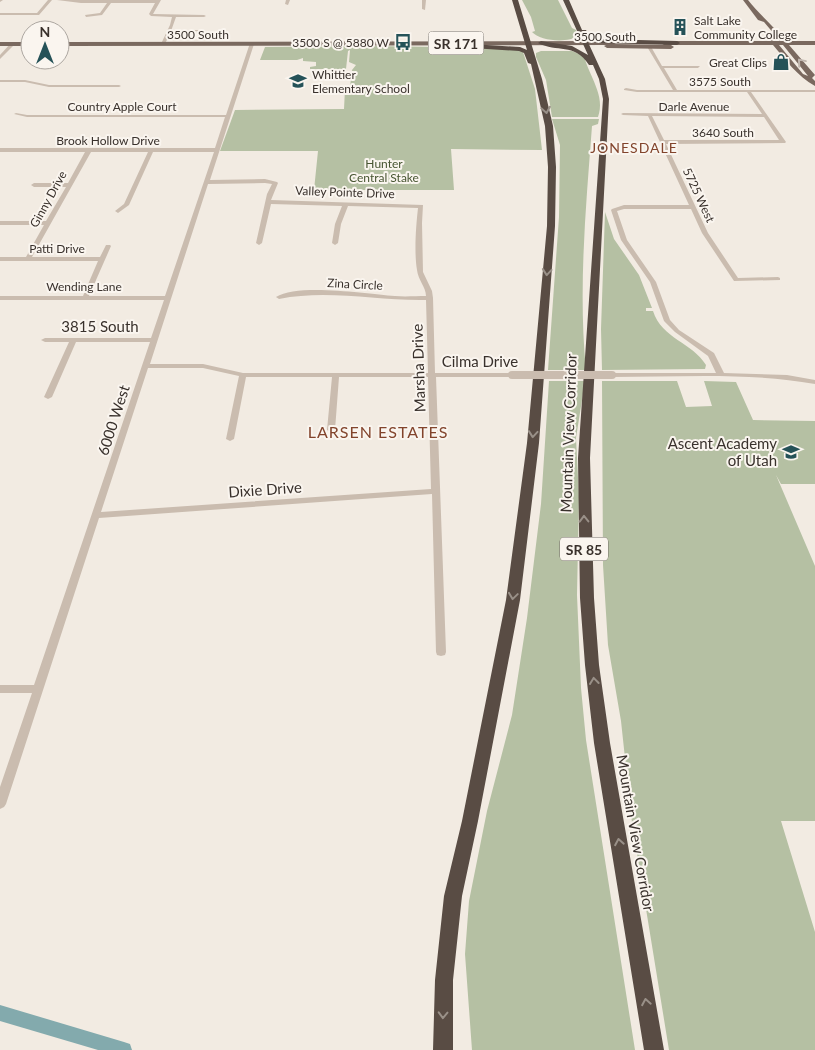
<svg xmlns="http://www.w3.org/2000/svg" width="815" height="1050" font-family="Lato,sans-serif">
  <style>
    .green { fill: #b5c0a3 }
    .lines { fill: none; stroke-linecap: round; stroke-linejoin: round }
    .canal { fill: #83aaad; fill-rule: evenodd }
    .minor { fill: #cabcaf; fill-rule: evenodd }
    .major { fill: #7a695f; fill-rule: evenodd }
    .highway { fill: #594c44; fill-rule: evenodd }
    .minor-bridge { stroke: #cabcaf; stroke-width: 8 }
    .oneway { stroke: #c0b6ae }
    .oneway2 { stroke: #999088 }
    .labels { text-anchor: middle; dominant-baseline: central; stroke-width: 4; stroke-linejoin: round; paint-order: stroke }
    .far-poi-label { font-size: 12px; fill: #39312c; stroke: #faf5ef; text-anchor: start }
    .far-street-label { font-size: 12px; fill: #39312c; stroke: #faf5ef }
    .far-park-label { font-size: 12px; fill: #475532; stroke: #faf5ef }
    .shield { fill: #faf5ef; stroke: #736c66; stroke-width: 1 }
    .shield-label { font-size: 14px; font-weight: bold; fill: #39312c }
    .far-neighbourhood-label { font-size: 14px; letter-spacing: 1px; fill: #82442c; stroke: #faf5ef }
    .street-label { font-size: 15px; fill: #39312c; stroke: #faf5ef }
    .poi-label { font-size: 15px; fill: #39312c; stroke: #faf5ef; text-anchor: end }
    .neighbourhood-label { font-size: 16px; letter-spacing: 1px; fill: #82442c; stroke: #faf5ef }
  </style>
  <rect width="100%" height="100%" fill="#f2ebe2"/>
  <g class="green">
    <path d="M522 0H558L572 28 576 30 578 35C569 44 540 41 532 32L535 31 531 17Z"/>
    <polygon points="369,46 513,48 523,52 535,89 542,150 451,149 454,190 314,190 318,151 220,151 235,110 344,109 345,89 350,87 352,70 356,65 349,62 350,50 348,51 346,69 310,69 310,67 316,66 316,62 303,61 303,58 297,60 260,60 265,47"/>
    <path d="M541 51H572L584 56C589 76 606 96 598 117H552L546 80 536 57V53Z"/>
    <path d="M552 119H599L598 124 592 126C586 206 578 289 586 370H548L559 217 560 145Z"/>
    <path d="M605 212 614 239 639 275 652 308H646V311H653C662 339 692 342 706 365L705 369 602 370 601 329Z"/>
    <polygon points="549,381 585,381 576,438 579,497 577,595 581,688 586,740 635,1050 472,1050 465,954 469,901 487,811 512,715 527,618 541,504"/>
    <polygon points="602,381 677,381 686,407 712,406 704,381 736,382 753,420 815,421 815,484 781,484 776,475 815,566 815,821 781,821 815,932 815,1050 669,1050 632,823 621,721 608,645 603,565"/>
  </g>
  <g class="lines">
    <polygon class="canal" points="0,1005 124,1042 130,1044 132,1050 98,1050 0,1021"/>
    <g class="minor">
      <polygon points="0,0 3,0 0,2"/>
      <polygon points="48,0 52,0 39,15 0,15 0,13 37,13"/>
      <polygon points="57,0 161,0 153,14 204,15 206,16 204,17 176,17 171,31 198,30 200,31 170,33 165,44 163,45 161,44 170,25 172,17 151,16 149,14 155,3 111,3 102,15 86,17 85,15 100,13 107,3 81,3"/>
      <polygon points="286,0 290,0 288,5 285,4"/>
      <polygon points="422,0 426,0 425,10 422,9"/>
      <polygon points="11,43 15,44 0,59 0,55"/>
      <path d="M250 43 254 44 210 180 265 179 277 182 278 183 271 200 423 205 422 223 423 272 432 291 433 298 435 373H512L516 375 512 377H436L446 652 445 655 441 656 437 655 436 652 432 494 99 518 6 804 4 807 0 809V787L32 693H0V685H34L150 342H76L52 397 48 399 44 397 69 342H45L41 340 45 338H151L164 300H0V296H83L98 261H0V257H26L44 225H0V221H46L66 187H34L31 185 34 183H68L85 152H0V148H215L225 117H27L14 114 16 113 27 115H226ZM91 152H148L124 204 115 211 118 213 129 205 153 152H214L165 296H89L111 246 110 245H106L100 257H32ZM265 183 272 184 267 194 256 243 259 245 262 243 271 204 342 206 335 224 332 243 335 245 338 243 341 224 348 206 418 208C416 226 414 252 417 270 418 280 426 287 426 296 416 296 405 297 395 296 367 294 298 283 276 297L279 299C328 289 377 301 426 300L428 373H243L203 364H150L208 184ZM148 368H203L239 376 226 439 230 441 234 439 246 377H332L327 430 331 432 335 430 339 377H428L431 489 101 512Z"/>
      <path d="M646 45H650L662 66H700L698 68H664L677 90H815V92H751L786 142 785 143 666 144 708 233 738 278 778 277 780 278V280L734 281 702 233 691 209H624L617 211 627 240 656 282 670 320 679 330 714 353 724 373 787 375 815 380V384C749 372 679 377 612 377L608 375 612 373H716L708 356 675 332 664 321 650 282 621 240 611 210 612 209 624 205H689L648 116 623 115 621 114 623 113 762 114 747 92H637L624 90V89L626 88 637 90H673ZM652 116 764 117 779 140H664Z"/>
      <polygon points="0,80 25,80 49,85 119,85 121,86 119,87 49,87 25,82 0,82"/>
    </g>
    <g class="major">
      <path d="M743 0H748C760 15 773 26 786 41H815V45H789L815 75 812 78 815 81V86C797 76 786 60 773 45H664L661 43 664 41H770L769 40 772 38 776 41H780L764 22 758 20ZM779 45H783L808 76 803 74Z"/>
      <polygon points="613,41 616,43 614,44 671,45 674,47 671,49 607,48 604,46 606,45 60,46 60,42"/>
      <rect x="0" y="42" width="30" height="4"/>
    </g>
    <g class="highway">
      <polygon points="512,0 518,0 542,79 553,126 556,167 555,226 539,443 520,600 478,821 462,896 453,980 453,1050 433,1050 435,980 444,896 462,821 506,600 527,443 547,226 548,167 545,126 531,64 528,63 524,53 519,51 471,48 468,46 471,44 520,47 527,50"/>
      <path d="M563 0H569L582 30H586L590 37 598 39 677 41 680 43 677 45 598 43 587 40 605 79 609 99 590 458 594 598 599 665 610 743 664 1050H644L594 743 585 665 580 598 578 458 603 99 599 79 593 65H589C574 42 557 53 538 43L541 41 572 46 588 55Z"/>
    </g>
    <polyline class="minor-bridge" points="512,375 612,375"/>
  </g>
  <defs><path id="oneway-chevron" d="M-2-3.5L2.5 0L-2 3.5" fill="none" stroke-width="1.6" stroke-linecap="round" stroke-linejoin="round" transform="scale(1.25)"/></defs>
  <use class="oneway" href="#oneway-chevron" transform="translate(801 62) rotate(-130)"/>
  <g class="oneway2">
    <use href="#oneway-chevron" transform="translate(546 110) rotate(80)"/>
    <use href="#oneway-chevron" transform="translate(547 272) rotate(95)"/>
    <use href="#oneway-chevron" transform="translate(533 434) rotate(95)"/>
    <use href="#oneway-chevron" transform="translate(584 519) rotate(-91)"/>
    <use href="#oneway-chevron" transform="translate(513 596) rotate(98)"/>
    <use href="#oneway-chevron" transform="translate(594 681) rotate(-97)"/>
    <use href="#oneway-chevron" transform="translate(619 842) rotate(-100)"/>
    <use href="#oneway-chevron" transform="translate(646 1002) rotate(-100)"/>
    <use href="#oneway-chevron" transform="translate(443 1015) rotate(92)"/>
  </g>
  <defs>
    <g id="building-bare" transform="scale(1.35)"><path d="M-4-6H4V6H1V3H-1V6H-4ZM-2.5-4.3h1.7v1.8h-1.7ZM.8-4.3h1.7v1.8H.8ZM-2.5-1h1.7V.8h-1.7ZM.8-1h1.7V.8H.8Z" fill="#255258" stroke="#faf5ef" stroke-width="2.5" paint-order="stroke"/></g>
    <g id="bus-bare" transform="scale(1.35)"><path d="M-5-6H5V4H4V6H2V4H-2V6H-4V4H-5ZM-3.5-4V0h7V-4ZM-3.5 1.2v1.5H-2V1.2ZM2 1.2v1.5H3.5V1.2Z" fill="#255258" stroke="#faf5ef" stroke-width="2.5" paint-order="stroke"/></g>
    <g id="shop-bare" transform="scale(1.35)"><path d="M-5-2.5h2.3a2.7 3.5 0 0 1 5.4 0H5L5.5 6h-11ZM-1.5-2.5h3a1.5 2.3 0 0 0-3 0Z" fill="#255258" stroke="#faf5ef" stroke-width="2.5" paint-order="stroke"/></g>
    <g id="school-bare" transform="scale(1.35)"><path d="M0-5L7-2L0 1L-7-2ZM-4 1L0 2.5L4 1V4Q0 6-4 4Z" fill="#255258" stroke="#faf5ef" stroke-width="2.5" paint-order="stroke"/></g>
  </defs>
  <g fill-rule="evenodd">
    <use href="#building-bare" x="680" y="27"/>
    <use href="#bus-bare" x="403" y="42"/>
    <use href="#shop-bare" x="781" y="62"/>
    <use href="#school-bare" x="298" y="81"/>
    <use href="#school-bare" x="791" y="452"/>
  </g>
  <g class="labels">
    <g class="far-poi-label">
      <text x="694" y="20">Salt Lake<tspan x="694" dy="14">Community College</tspan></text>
      <text x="389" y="42" text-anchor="end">3500 S @ 5880 W</text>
      <text x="767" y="62" text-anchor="end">Great Clips</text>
      <text x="312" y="74">Whittier<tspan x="312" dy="14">Elementary School</tspan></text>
    </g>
    <g class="far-street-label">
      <text x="198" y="34">3500 South</text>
      <text x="605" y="36">3500 South</text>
      <text x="720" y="81">3575 South</text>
      <text x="122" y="106">Country Apple Court</text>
      <text x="694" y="106">Darle Avenue</text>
      <text x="723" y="132">3640 South</text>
      <text x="108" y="140">Brook Hollow Drive</text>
      <text transform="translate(345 192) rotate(2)">Valley Pointe Drive</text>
      <text transform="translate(699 195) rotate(65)">5725 West</text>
      <text transform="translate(48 199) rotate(-61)">Ginny Drive</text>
      <text x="57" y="248">Patti Drive</text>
      <text transform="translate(355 284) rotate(3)">Zina Circle</text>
      <text x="84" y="286">Wending Lane</text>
    </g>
    <g class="far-park-label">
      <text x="384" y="163">Hunter<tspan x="384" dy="14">Central Stake</tspan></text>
    </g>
    <g class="shield">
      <rect x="428.5" y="31.5" width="55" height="23" rx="4"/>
      <rect x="560" y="537.5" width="48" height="23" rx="4"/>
    </g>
    <g class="shield-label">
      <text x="456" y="43">SR 171</text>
      <text x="584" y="549">SR 85</text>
    </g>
    <g class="far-neighbourhood-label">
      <text x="634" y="147">JONESDALE</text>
    </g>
    <g class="street-label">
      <text x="100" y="326">3815 South</text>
      <text x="480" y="361">Cilma Drive</text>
      <text transform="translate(418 368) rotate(-92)">Marsha Drive</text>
      <text transform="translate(113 420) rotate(-72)">6000 West</text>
      <text transform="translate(568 433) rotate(-88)">Mountain View Corridor</text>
      <text transform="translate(265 489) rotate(-4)">Dixie Drive</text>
      <text transform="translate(636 833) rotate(80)">Mountain View Corridor</text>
    </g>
    <g class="poi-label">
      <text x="777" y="443">Ascent Academy<tspan x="777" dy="17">of Utah</tspan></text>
    </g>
    <g class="neighbourhood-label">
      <text x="378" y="431">LARSEN ESTATES</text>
    </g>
  </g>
  <g transform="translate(45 45)"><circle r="24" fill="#faf5ef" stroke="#ada7a1"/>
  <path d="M0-4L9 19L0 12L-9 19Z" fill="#255258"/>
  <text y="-8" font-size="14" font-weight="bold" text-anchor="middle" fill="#39312c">N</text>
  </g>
</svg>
